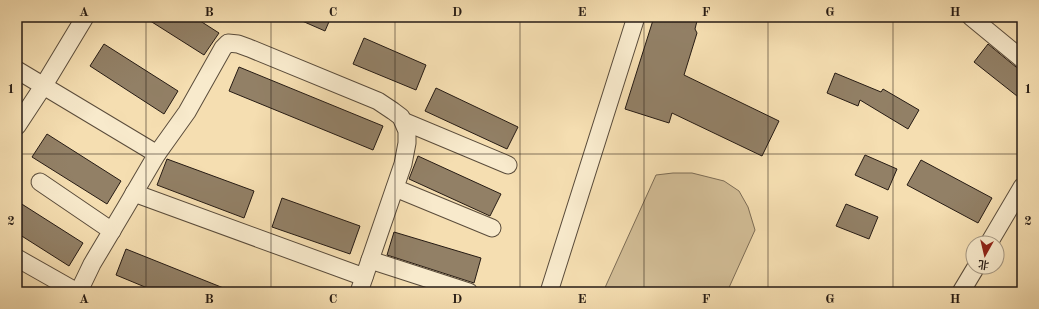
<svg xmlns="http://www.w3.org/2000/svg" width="1039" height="309" font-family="'Old Standard TT','Noto Serif SC',serif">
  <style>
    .green { fill: #d2bd96; stroke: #7c6c55 }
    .building { fill: #928066; stroke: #261b14 }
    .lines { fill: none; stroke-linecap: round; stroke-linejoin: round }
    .street-casing { stroke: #5a4c3b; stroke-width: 19 }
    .street { stroke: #f8eacc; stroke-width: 17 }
    .grid { fill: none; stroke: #261b14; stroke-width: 1; stroke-opacity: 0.55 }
    .neatline { fill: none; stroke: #261b14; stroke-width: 1.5 }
    .grid-label { font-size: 13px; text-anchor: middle; font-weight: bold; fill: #261b14 }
  </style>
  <rect width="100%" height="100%" fill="#f5deb1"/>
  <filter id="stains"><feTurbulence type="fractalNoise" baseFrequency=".005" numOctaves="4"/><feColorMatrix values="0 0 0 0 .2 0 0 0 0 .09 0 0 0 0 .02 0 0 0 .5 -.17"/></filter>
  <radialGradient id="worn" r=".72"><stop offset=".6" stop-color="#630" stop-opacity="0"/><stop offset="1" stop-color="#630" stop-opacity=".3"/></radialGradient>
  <polygon class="green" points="673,173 692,173 724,181 739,191 748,207 755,230 727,292 603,292 656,175"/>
  <g class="building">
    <polygon points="144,17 194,17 219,33 204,55"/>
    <polygon points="293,17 331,17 325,31"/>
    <polygon points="654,17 698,17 695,29 697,33 684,75 779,121 762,156 672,113 669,123 625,109"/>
    <polygon points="364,38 426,65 416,90 353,64"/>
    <polygon points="104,44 178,91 164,114 90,66"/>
    <polygon points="988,44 1016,67 1022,69 1022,100 974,62"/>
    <polygon points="239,67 383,126 373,150 229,91"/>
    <polygon points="835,73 881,92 883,89 919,110 908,129 860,100 858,106 827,93"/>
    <polygon points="436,88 518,127 507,149 425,111"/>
    <polygon points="47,134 121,181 107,204 32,157"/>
    <polygon points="865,155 897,169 888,190 855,175"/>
    <polygon points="418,156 501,194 490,216 409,179"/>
    <polygon points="167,159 254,191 244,218 157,185"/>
    <polygon points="921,160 992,198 978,223 907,185"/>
    <polygon points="282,198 360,226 350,254 272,227"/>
    <polygon points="17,201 83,243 69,266 17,233"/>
    <polygon points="846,204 878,217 869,239 836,226"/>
    <polygon points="394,232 481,258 474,283 387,255"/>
    <polygon points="126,249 231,291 231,292 157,292 116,275"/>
  </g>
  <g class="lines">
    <g class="street-casing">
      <g id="street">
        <polyline points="971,17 1022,59"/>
        <polyline points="17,70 157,154"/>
        <polyline points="403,121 508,165"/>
        <polyline points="17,126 44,85 85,17"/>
        <polyline points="40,182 112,231"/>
        <polyline points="395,188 492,228"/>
        <polyline points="134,193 364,277"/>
        <polyline points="989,243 1022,187"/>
        <polyline points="17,258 77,292"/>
        <polyline points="370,260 469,292"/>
        <polyline points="81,292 80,289 92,264 126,207 157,154 187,112 223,48 228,43 238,44 249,48 378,101 393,111 401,117 407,131 407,143 403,164 359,292"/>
        <polyline points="549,292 636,17"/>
        <polyline points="961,292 976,267"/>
      </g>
    </g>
    <use href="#street" class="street"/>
  </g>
  <path class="grid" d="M146 17V292M271 17V292M395 17V292M520 17V292M644 17V292M768 17V292M893 17V292M17 154H1022"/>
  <rect width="1039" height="309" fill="none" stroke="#f5deb1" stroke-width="44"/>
  <g transform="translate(985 255) rotate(188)"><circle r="19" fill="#f8eacc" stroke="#a49782"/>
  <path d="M0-3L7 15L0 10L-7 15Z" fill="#8f2418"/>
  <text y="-6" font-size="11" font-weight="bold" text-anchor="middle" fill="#261b14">北</text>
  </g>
  <rect x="22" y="22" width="995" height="265" class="neatline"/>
  <g class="grid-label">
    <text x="84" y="16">A</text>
    <text x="209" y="16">B</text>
    <text x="333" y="16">C</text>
    <text x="457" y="16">D</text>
    <text x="582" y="16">E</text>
    <text x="706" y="16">F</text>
    <text x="830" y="16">G</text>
    <text x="955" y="16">H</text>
    <text x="11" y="93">1</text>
    <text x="1028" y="93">1</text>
    <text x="11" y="225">2</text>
    <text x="1028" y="225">2</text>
    <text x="84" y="303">A</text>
    <text x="209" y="303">B</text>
    <text x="333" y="303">C</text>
    <text x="457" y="303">D</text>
    <text x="582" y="303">E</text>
    <text x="706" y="303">F</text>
    <text x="830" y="303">G</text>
    <text x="955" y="303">H</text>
  </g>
  <rect width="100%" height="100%" filter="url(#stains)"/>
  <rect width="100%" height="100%" fill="url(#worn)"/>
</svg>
